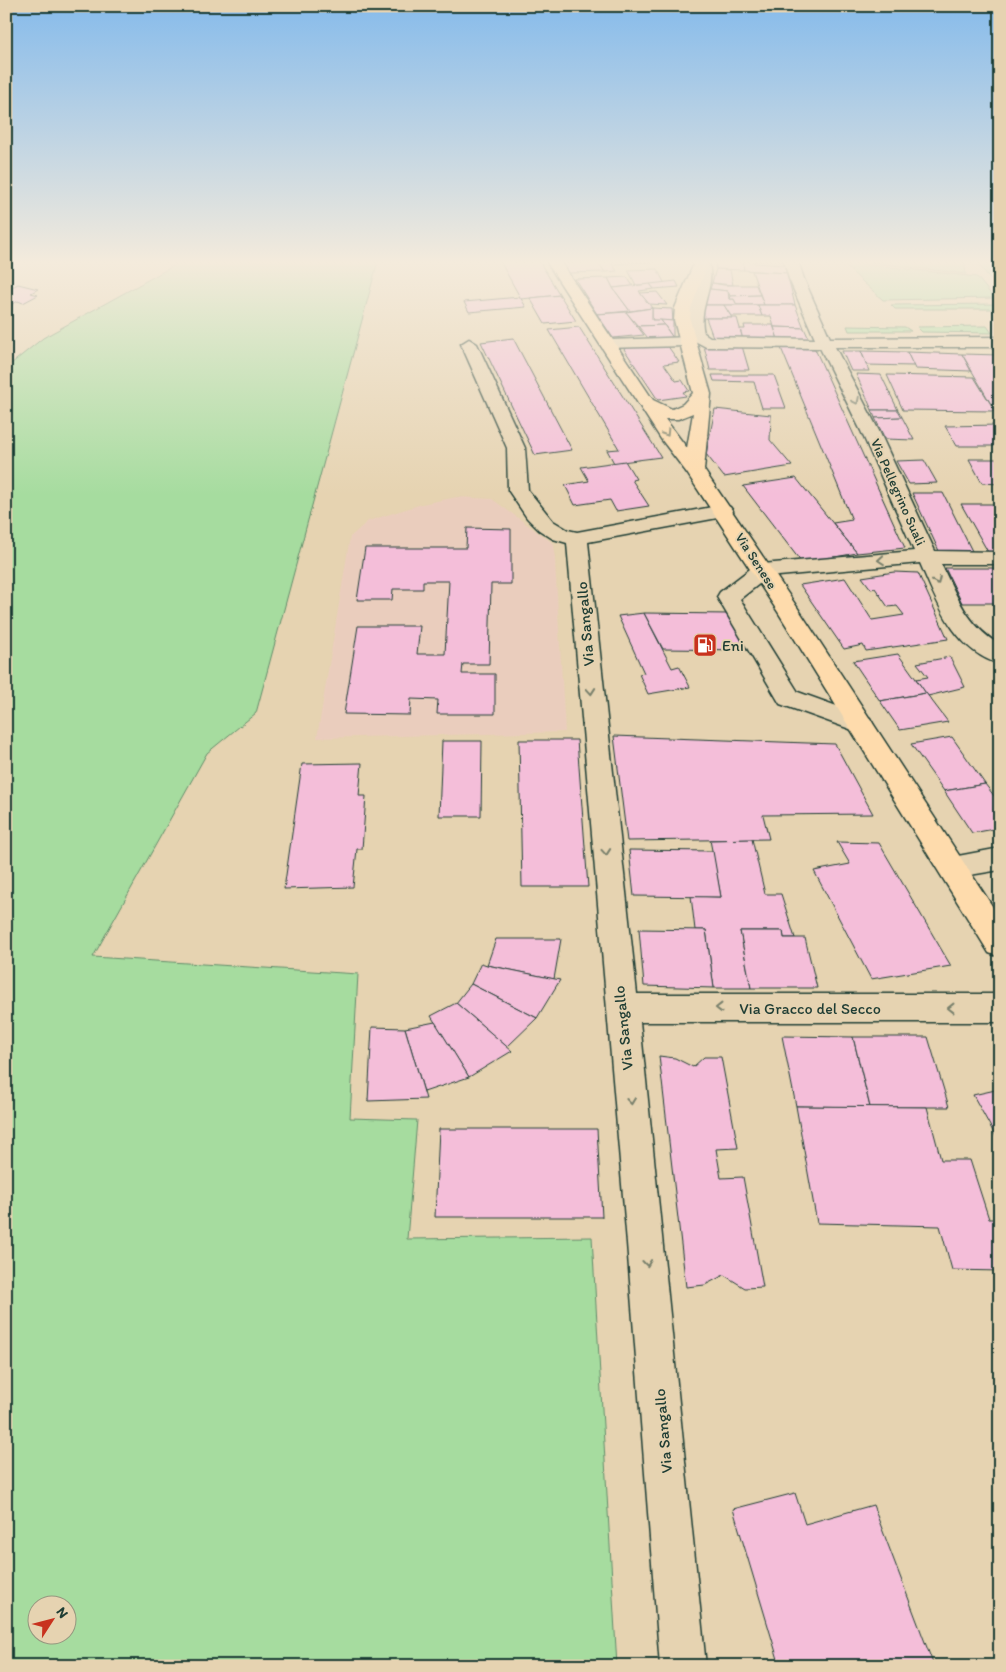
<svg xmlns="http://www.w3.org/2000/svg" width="1006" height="1672" font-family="Itim,sans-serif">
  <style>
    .built { fill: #eacdbd }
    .green { fill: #a6dc9f; stroke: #628c6a; fill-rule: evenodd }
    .building { fill: #f4bed9; stroke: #1f3d34 }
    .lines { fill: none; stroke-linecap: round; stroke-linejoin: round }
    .minor-casing { stroke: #1f3d34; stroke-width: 3 }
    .major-casing { stroke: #1f3d34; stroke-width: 3 }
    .minor { fill: #e6d3b1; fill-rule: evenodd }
    .major { fill: #fedbac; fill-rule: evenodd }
    .oneway { stroke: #79806c }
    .oneway2 { stroke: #83846a }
    .labels { text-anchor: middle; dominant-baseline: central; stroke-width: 4; stroke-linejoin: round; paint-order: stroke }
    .far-street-label { font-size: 14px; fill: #1f3d34; stroke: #e6d3b1 }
    .street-label { font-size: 16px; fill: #1f3d34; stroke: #e6d3b1 }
    .poi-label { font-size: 16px; fill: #1f3d34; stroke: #e6d3b1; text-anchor: start }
  </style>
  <rect width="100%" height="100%" fill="#e6d3b1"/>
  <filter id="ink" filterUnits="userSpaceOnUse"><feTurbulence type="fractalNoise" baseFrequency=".02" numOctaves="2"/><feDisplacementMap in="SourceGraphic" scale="10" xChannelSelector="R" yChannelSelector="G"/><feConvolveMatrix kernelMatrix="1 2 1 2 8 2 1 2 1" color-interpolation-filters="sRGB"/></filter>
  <g filter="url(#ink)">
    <polygon class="built" points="457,497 492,499 554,544 565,732 317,738 350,537 368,521 422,504"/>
    <g class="green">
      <path d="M182 261H378L256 713 207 753 93 957 358 974 350 1118 417 1120 407 1239 592 1237 617 1666H6V368L43 338ZM38 1604H68V1634H38Z"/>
      <polygon points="886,261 964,261 966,274 869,262"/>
      <polygon points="975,261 1000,261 1000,290"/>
      <polygon points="855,263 977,277 994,298 883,300 843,264"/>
      <polygon points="999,304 1000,309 895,309 891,305"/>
      <polygon points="847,326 905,327 911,331 849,331"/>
      <polygon points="987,326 992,333 922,332 917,327"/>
    </g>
    <g class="building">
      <polygon points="500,261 539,261 560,295 521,299"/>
      <polygon points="597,261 605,272 569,273 564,264"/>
      <polygon points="597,261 610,261 617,271 605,272"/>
      <polygon points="610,261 670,261 612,264"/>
      <polygon points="715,261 743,261 744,270 716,269"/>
      <polygon points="743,261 785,265 787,273 744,270"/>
      <polygon points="754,261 784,261 785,265 754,263"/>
      <polygon points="657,269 665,284 636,285 628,270"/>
      <polygon points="716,269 730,270 733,285 712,283"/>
      <polygon points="752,271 787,273 795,305 764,305"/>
      <polygon points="627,277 633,286 613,288 608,278"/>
      <polygon points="608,278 613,288 630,311 597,314 575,279"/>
      <polygon points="676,281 679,287 654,289 650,284"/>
      <polygon points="712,283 724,285 756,285 760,295 730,296 728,291 710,289"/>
      <polygon points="18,284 38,289 31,293 38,295 23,303 18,301 6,308 6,290"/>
      <polygon points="650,284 654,289 639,291 652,308 630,311 613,288"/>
      <polygon points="710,289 728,291 729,299 734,299 737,305 701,305"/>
      <polygon points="657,292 667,305 649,304 640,293"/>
      <polygon points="560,295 576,321 545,324 530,298"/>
      <polygon points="760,295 764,305 737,305 734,299 729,299 730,296"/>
      <polygon points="520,297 526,307 469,312 464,302"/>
      <polygon points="701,305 724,305 732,318 701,318"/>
      <polygon points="724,305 758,305 762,316 731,316"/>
      <polygon points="758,305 795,305 804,328 774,327 771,316 762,316"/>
      <polygon points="652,308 672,309 673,321 652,320"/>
      <polygon points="652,308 652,320 661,320 664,325 638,326 626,312"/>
      <polygon points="626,312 644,335 613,338 597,314"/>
      <polygon points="706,318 737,318 743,339 713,337"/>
      <polygon points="661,320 673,321 673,338"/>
      <polygon points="664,325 673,338 648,338 638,326"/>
      <polygon points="744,325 773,325 778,339 743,339 740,329 745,329"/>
      <polygon points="579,327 661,457 614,463 607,450 619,449 549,330"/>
      <polygon points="774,327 804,328 809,339 778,339"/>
      <polygon points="513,338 572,450 535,455 481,342"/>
      <polygon points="667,345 679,362 664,364 676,381 682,380 689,391 683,392 686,396 658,400 622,346"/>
      <polygon points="704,346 742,346 749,370 710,370"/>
      <polygon points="781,348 815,349 905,548 857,553 833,523 852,520"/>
      <polygon points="842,351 861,351 869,371 851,371"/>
      <polygon points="861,351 907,352 914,366 867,365"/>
      <polygon points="907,352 962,354 971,371 915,369"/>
      <polygon points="962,354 1000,355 1000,405 991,404"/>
      <polygon points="856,374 881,375 898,410 872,410"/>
      <polygon points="712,375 774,375 786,408 762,408 754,382 714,381"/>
      <polygon points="887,375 974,377 995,411 903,410"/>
      <polygon points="715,409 771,415 770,440 792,466 724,477 706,454"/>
      <polygon points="872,410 898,410 902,417 875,418"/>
      <polygon points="902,417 914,440 885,439 875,418"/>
      <polygon points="1000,425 1000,446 957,446 945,426"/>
      <polygon points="969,459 1000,459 1000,484 982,483"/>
      <polygon points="924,460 937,483 909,484 896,461"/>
      <polygon points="625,461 636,479 632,480 649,506 616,511 610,500 575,505 565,485 589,481 581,467"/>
      <polygon points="796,478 857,553 802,563 743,486"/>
      <polygon points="912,493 943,493 972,551 939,551"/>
      <polygon points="961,504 994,504 1000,513 1000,551 988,552"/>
      <polygon points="467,528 511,529 511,584 491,584 489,664 463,664 462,674 495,674 495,714 437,714 438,700 411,699 410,715 344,714 358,626 420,626 417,654 445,654 449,581 423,581 423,589 393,589 392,600 357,600 365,548 466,548"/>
      <polygon points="945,568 1000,568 1000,611 996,603 962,603"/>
      <polygon points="894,572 918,573 948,639 866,651 863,645 844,649 800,585 845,578 872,620 904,615 897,606 888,607 875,588 871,589 862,577"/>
      <polygon points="644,613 672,668 679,666 690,687 648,694 639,674 644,673 618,616"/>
      <polygon points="644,613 729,614 751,650 663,649"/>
      <polygon points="898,654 926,693 880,701 853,661"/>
      <polygon points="950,657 965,687 928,696 916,679 928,677 917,663"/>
      <polygon points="926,693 948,722 900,730 880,701"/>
      <polygon points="614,736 835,744 873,814 763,815 769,839 627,841"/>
      <polygon points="952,737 985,784 944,791 911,744"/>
      <polygon points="519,740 577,740 588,887 522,887"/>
      <polygon points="442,741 482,741 481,816 439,816"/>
      <polygon points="362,763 359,796 366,796 362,849 357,849 353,887 284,889 302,764"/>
      <polygon points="985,784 995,797 1000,796 1000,828 972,833 944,791"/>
      <polygon points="752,839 765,894 781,894 795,938 784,938 783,931 740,931 751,988 714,988 706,930 695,930 691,896 721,897 710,840"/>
      <polygon points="837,842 879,843 951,966 871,979 814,871 850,864"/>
      <polygon points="629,850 713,851 721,897 634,896"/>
      <polygon points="639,929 706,930 714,988 644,986"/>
      <polygon points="740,931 783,931 784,938 805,938 817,988 751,988"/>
      <polygon points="496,939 561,939 554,979 487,965"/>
      <polygon points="481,963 487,965 560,980 537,1018 471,984"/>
      <polygon points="471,984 537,1018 507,1047 456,1003"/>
      <polygon points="456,1003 512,1051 469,1077 431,1016"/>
      <polygon points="435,1022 469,1077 424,1092 405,1028"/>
      <polygon points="372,1027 405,1028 426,1099 368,1101"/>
      <polygon points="782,1036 853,1037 870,1107 796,1106"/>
      <polygon points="853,1037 928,1037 949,1107 870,1107"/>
      <polygon points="659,1056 675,1058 693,1067 704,1057 721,1057 738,1148 716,1149 721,1178 743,1177 763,1287 745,1288 724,1275 705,1285 686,1287"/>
      <polygon points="1000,1089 1000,1144 973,1095"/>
      <polygon points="796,1106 927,1107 941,1160 970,1160 989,1219 1000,1219 1000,1271 952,1270 940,1226 817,1223"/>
      <polygon points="439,1129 597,1129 602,1217 435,1217"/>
      <polygon points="795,1493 805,1524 873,1505 934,1666 780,1666 733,1509"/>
    </g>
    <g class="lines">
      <g class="minor-casing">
        <g id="minor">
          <path d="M696 261H708C717 286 697 307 704 333L710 337 815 339 789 279 784 261H798L804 279 830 338 1000 337V347H835L879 431 935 551 1000 552V564H941C958 598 966 624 1000 645V664C954 651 937 602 920 563L768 577 740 599 798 692 870 718 873 724 870 730 861 733 780 704 717 597 720 592 754 566 762 564 914 551 861 431 820 348 706 347 693 340 692 344 686 346 604 348 602 345 604 342 610 340 691 337C679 317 693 300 696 280 697 274 695 267 696 261Z"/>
          <polygon points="469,339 477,344 525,448 528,490 553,521 568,530 577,532 723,505 730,507 733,511 730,515 723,517 588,542 637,994 1000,994 1000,1022 640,1022 706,1666 660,1666 627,1243 567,543 553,539 539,530 527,518 508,490 507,448 461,344"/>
          <polygon points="1000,848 1000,870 952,878 942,875 938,867 942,859"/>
        </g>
      </g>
      <g class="major-casing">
        <path id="major" d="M546 261H560L653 400 672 409 683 404 693 393 674 320 675 308 695 261H709L691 308 690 320 711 394 704 470 797 607 1000 918V957L989 953 778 612 687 473 661 439ZM693 413 687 448 665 419H678Z"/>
      </g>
      <use href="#minor" class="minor"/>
      <use href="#major" class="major"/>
    </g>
    <defs><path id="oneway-chevron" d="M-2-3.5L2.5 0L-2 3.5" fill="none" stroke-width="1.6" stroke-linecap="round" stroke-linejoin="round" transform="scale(1.25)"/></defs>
    <g class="oneway">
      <use href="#oneway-chevron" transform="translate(856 401) rotate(64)"/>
      <use href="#oneway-chevron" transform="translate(881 560) rotate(175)"/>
      <use href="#oneway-chevron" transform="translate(937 581) rotate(65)"/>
      <use href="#oneway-chevron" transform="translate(591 691) rotate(85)"/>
      <use href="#oneway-chevron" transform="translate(606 852) rotate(85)"/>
      <use href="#oneway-chevron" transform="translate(719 1008) rotate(-180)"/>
      <use href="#oneway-chevron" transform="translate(951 1008) rotate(-180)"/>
      <use href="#oneway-chevron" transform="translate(631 1101) rotate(84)"/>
      <use href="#oneway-chevron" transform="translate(647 1263) rotate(84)"/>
    </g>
    <use class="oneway2" href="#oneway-chevron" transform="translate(666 433) rotate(58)"/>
  </g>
  <linearGradient id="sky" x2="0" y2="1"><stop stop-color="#86bbeb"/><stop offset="0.53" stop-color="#f4ebdc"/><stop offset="1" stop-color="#f4ebdc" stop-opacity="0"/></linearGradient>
  <rect width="1006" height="495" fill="url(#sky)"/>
  <defs>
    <g id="fuel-square" transform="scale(1.25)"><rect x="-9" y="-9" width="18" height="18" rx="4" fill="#c8321e" stroke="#e6d3b1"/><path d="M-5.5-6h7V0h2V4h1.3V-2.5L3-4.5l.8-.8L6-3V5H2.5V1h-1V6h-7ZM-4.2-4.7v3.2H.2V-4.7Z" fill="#fff"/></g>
  </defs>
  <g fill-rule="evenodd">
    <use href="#fuel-square" x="705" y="645"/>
  </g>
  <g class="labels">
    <g class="far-street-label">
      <text transform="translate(898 492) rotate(66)">Via Pellegrino Suali</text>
      <text transform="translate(756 561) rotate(57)">Via Senese</text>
    </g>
    <g class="street-label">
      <text transform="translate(585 624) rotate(-95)">Via Sangallo</text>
      <text x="810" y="1008">Via Gracco del Secco</text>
      <text transform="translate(623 1028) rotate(-96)">Via Sangallo</text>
      <text transform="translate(663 1431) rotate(-95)">Via Sangallo</text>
    </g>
    <g class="poi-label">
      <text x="722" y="645">Eni</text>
    </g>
  </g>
  <rect width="1006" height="1672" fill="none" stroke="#e6d3b1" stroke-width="25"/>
  <rect x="12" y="12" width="981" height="1647" fill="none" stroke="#1f3d34" stroke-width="2" filter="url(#ink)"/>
  <g transform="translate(52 1620) rotate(54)"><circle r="24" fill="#e6d3b1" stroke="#96977f"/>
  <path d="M0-4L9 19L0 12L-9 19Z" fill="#c8321e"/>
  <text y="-8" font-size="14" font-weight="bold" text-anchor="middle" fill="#1f3d34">N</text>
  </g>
</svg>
